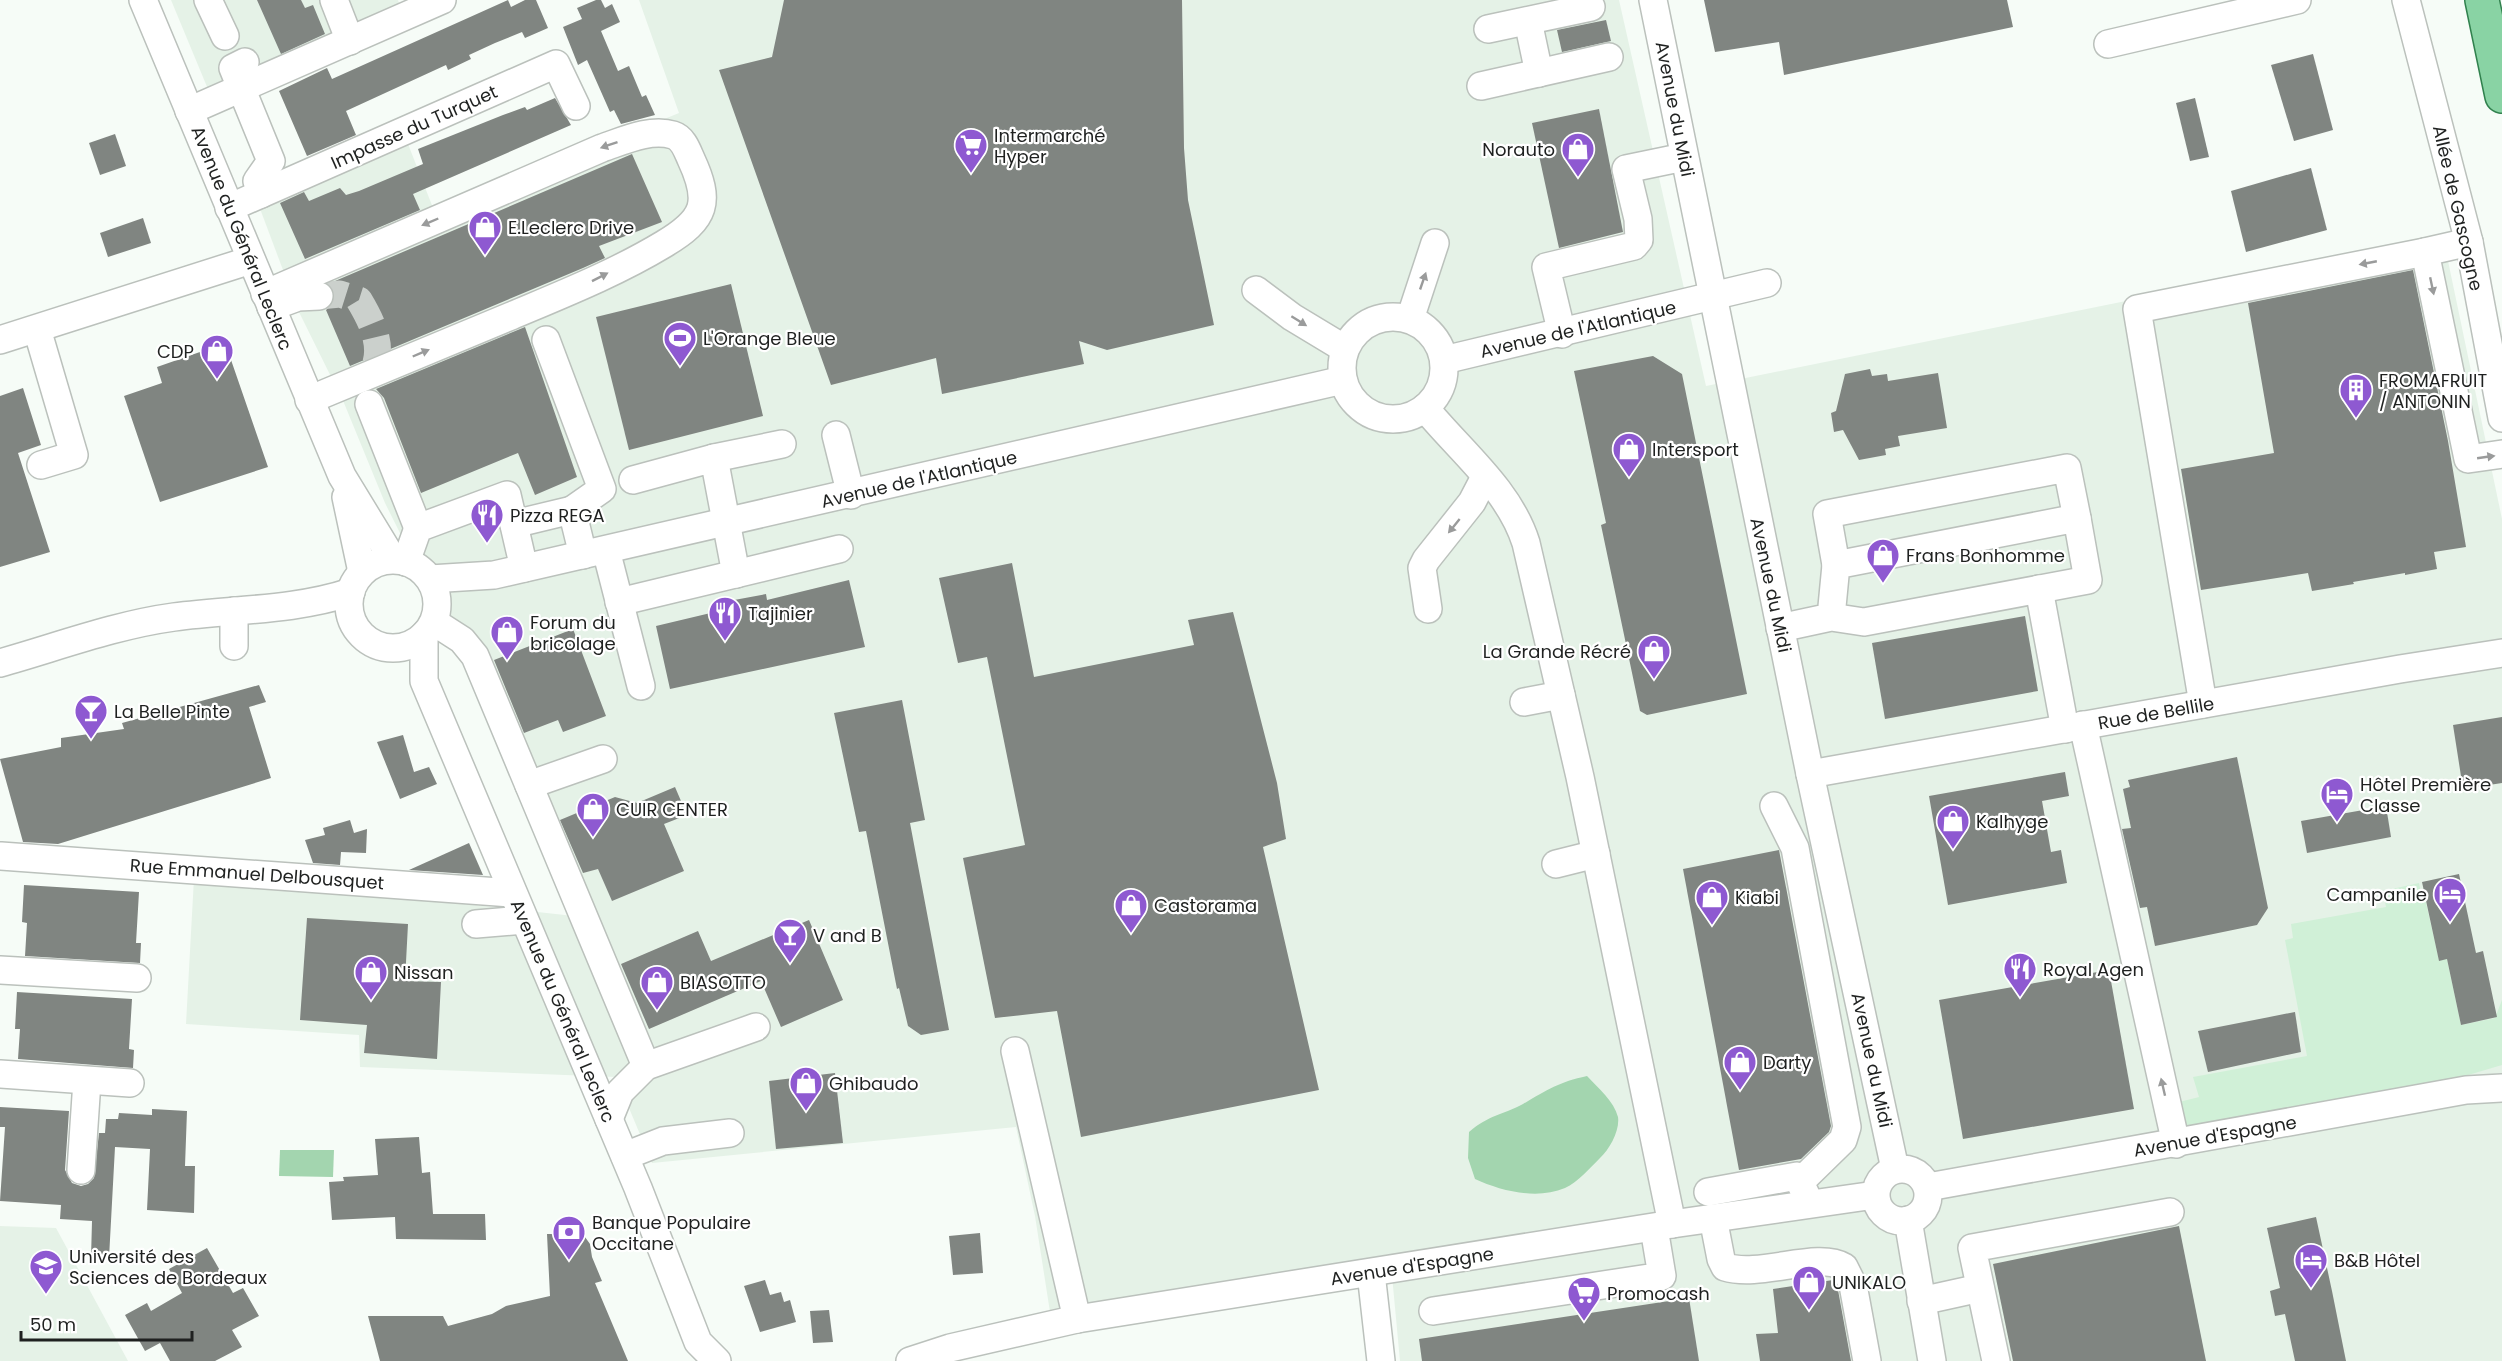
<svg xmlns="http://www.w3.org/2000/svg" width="2502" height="1361" font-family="Poppins,sans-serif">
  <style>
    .built { fill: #e5f2e7 }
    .green { fill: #d0f0d7 }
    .water { fill: #a3d5af }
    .building { fill: #808581 }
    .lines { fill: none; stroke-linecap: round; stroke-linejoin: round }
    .minor-tunnel { stroke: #cbd0cc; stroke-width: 27; stroke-dasharray: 27 14; stroke-linecap: butt }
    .minor-casing { stroke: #bbc1bc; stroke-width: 30 }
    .major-casing { stroke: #31814e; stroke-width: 36 }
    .minor { stroke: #fff; stroke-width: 27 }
    .major { stroke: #89d3a4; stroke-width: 33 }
    .oneway { fill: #9a9b9b }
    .labels { text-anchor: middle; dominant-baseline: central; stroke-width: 4.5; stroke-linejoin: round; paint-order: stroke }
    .street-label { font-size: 18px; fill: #1f2120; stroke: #fff }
    .poi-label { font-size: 18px; fill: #1f2120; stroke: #fff; text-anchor: start }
  </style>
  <rect width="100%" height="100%" fill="#f6fcf7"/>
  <g class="built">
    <polygon points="171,0 398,0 400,6 210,94"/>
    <polygon points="639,0 1619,0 1706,386 2443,237 2502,519 2502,1361 1400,1361 1390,1254 1050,1312 1035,1216 1016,1127 652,1163 616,1077 360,1067 359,1035 186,1024 194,878 256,881 592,918 385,503 344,403 298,310 259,206 408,144 435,213 679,113"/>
    <polygon points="0,1226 56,1228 128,1361 0,1361"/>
  </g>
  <polygon class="green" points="2419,883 2421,894 2424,894 2439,960 2447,959 2461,1025 2495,1018 2502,1000 2502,1065 2431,1086 2187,1130 2179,1119 2175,1103 2199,1097 2193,1077 2307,1056 2285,940 2293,938 2291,924 2386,907 2383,891"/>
  <g class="water">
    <path d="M1587 1076C1598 1088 1614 1101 1618 1117 1620 1130 1610 1149 1600 1158 1590 1168 1578 1182 1565 1188 1537 1200 1501 1191 1475 1179L1468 1158 1469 1132C1489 1115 1502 1115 1523 1104 1547 1090 1559 1082 1587 1076Z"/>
    <polygon points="280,1150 334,1150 333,1177 279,1176"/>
  </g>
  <g class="building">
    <polygon points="257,0 301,0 305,8 313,5 325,34 281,54"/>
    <polygon points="508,0 511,7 525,0 536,0 548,28 525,38 522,32 495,43 469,55 471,59 448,70 446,65 346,111 356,135 307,156 279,91 327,68 332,79"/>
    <polygon points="596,0 601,0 605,8 612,4 620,22 601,31 618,71 629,66 642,97 646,95 655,115 621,124 614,110 610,112 587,60 578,65 563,27 582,19 577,8"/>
    <polygon points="784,0 1182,0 1184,148 1188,200 1214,325 1107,350 1079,341 1084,364 942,394 936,358 831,385 719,70 772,57"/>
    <polygon points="1704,0 2007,0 2013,27 1784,75 1779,42 1715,52"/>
    <polygon points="1606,20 1611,41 1562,52 1557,30"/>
    <polygon points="2313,54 2333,130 2294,141 2271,65"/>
    <polygon points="555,98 571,125 413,194 420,210 305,259 280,203 304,192 309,201 340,188 346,195 359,191 423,164 418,149 503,115 525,107 527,110"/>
    <polygon points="2195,98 2209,157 2190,161 2176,103"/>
    <polygon points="1599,109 1623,232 1559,248 1532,123"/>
    <polygon points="115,134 126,166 100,175 89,143"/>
    <polygon points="632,154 662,222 599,246 605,258 583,268 350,366 326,310 333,304 335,296 328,284"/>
    <polygon points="2311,168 2327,230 2246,252 2231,191"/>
    <polygon points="143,218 151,243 108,257 100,233"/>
    <polygon points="2413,270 2448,441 2466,547 2434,552 2437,569 2405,575 2405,573 2353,582 2354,584 2312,591 2308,573 2201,590 2181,469 2274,453 2248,303"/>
    <polygon points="731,284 763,416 629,450 596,317"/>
    <polygon points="525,327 577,477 535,495 518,453 421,493 384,398 376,389"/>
    <polygon points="220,345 225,359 230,357 268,467 160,502 124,396 162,383 157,367"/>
    <polygon points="1653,356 1682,374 1747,694 1647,715 1640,711 1601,525 1606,523 1574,371"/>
    <polygon points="1870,369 1872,376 1887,374 1888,381 1938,373 1947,428 1898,436 1900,446 1885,449 1886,455 1859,460 1843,430 1834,432 1831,413 1836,411 1845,374"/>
    <polygon points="23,388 41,445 18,453 50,552 0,567 0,396"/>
    <polygon points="1012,563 1034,677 1194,645 1188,620 1233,612 1277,783 1286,839 1263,847 1319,1090 1081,1137 1057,1011 995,1018 963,858 1025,845 987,657 958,663 939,578"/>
    <polygon points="849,580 865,647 670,689 656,626 719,611 718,603 766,594 767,600"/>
    <polygon points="2025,616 2038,691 1885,719 1872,643"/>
    <polygon points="573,629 606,716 563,732 558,720 524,733 494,660"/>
    <polygon points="259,685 266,702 249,707 271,778 58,844 23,842 0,759 61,747 61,738 124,729 122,723"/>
    <polygon points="902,700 925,820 910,823 949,1030 921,1035 908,1026 899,988 897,989 866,831 859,832 834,713"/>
    <polygon points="2502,717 2502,783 2463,789 2453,725"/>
    <polygon points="403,735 414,772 429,767 437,784 400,799 377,742"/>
    <polygon points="2237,757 2268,908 2257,925 2155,946 2147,907 2140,908 2122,829 2131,828 2123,789 2130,787 2128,780"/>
    <polygon points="2065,772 2069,796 2042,801 2051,852 2061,850 2067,883 1948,905 1929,796"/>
    <polygon points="675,787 687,815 664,824 684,871 612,901 598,869 583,873 560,820 615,797 637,803"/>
    <polygon points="2386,806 2391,837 2307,853 2301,821"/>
    <polygon points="350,820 354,833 367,829 366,853 341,852 340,865 313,863 305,840 325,835 323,828"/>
    <polygon points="469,843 483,875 409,870"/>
    <polygon points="1779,850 1831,1126 1829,1132 1801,1159 1739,1170 1683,869"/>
    <polygon points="2459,874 2476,953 2483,951 2497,1017 2461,1025 2447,959 2439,961 2422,882"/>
    <polygon points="24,885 139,892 136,943 141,943 140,963 25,956 27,923 22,922"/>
    <polygon points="307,918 408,924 405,981 441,982 437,1059 364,1053 367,1025 300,1020"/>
    <polygon points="809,920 843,1000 781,1027 761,981 649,1029 621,964 698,931 711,961"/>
    <polygon points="2109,970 2134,1109 1963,1139 1939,1000"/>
    <polygon points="17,992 132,999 129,1049 134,1050 133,1068 18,1059 20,1029 15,1029"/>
    <polygon points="2295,1012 2301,1052 2208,1072 2198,1031"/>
    <polygon points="835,1073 843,1143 776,1149 769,1081"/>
    <polygon points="0,1107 69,1111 65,1170 72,1183 81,1186 88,1184 94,1178 99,1133 105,1133 106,1119 118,1119 119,1113 152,1115 152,1109 187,1111 185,1166 195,1166 194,1213 147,1210 150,1149 115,1147 109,1258 91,1258 92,1221 60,1219 61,1205 0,1201 5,1127 0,1127"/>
    <polygon points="419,1137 422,1173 430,1172 433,1214 485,1214 486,1240 396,1239 395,1217 332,1220 329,1182 344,1181 343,1177 378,1175 375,1139"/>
    <polygon points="2316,1217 2332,1291 2346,1361 2295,1361 2285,1314 2275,1316 2270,1291 2280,1288 2267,1228"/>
    <polygon points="568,1225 580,1230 590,1244 592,1257 602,1281 595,1283 628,1361 380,1361 368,1316 443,1316 448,1326 492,1314 506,1306 550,1296 547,1234 560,1234 558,1228"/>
    <polygon points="2179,1226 2206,1361 2013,1361 1993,1264"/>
    <polygon points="980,1233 983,1273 953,1275 949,1236"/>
    <polygon points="207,1248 233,1293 243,1288 259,1316 232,1330 242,1347 215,1361 170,1361 160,1343 145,1351 125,1315 147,1303 151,1311 182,1293 169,1269"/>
    <polygon points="765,1280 770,1295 781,1292 784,1302 790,1300 796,1322 760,1332 744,1286"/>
    <polygon points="1833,1280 1838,1290 1851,1361 1760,1361 1756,1334 1778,1333 1773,1289"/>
    <polygon points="1689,1298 1699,1361 1422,1361 1419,1339"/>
    <polygon points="829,1310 833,1342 813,1343 810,1311"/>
  </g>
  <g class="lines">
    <path class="minor-tunnel" d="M319 296 340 294 359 300C371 320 383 344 375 366"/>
    <g class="minor-casing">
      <g id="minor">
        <polyline points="143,0 342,476 392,558"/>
        <polyline points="208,0 225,36"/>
        <polyline points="334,0 350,41"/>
        <polyline points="1653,0 1810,774 1895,1169"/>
        <polyline points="2406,0 2469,242 2502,418"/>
        <polyline points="1528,21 1539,73"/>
        <polyline points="1488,29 1591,7"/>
        <polyline points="2108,44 2297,0"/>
        <polyline points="245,62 233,68 271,161 257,181 261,194"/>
        <polyline points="1481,86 1609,57"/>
        <polyline points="189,111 442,0"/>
        <polyline points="229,208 556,64 576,106"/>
        <polyline points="2469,242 2425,252 2468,459 2502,454"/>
        <polyline points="1256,290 1292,317 1345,349"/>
        <path d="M265 294 602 148C623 141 650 128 673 135 683 138 687 150 691 159 711 202 706 219 664 244 616 273 563 294 511 316 443 344 376 372 309 400"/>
        <polyline points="271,307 298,297 319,296"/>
        <circle cx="1393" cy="368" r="51"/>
        <polyline points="1410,319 1435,243"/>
        <polyline points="37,329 74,455 41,465"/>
        <polyline points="1562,334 1546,267 1634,246 1639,240 1638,219 1626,169 1684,157"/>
        <polyline points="0,340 251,260"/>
        <polyline points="546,340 602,489 572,510"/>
        <polyline points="1444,360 1767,283"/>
        <polyline points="369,404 418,528"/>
        <path d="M1425 408C1460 451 1509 489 1526 543L1580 777 1672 1224"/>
        <polyline points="836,435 851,495"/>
        <polyline points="714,458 782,444"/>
        <polyline points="633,480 714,458 736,574"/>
        <polyline points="346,497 362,572"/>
        <polyline points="514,524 572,510 583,555"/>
        <polyline points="606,550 641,686"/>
        <circle cx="393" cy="604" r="44"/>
        <polyline points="406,562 418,528 507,495 524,568"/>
        <polyline points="1836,565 1827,514 2067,468 2077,518"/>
        <polyline points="430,579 494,575 1343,380"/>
        <polyline points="2039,589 2065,729"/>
        <polyline points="619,602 839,549"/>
        <polyline points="1428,609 1422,568 1426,560 1472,502 1485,477"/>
        <polyline points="234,611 234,646"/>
        <polyline points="434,622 462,640 475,656 646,1066"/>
        <polyline points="1780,628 1831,617 1864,622 2088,580 2077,518 1836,565 1831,617"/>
        <polyline points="424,635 424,681 638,1188 698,1342 717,1361"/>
        <path d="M0 663C57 647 115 625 174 617 234 609 293 611 351 592"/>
        <polyline points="1524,702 1561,695"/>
        <polyline points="2203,704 2137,309 2425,252"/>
        <polyline points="2083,725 2176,1144"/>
        <polyline points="1810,774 2400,669 2502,653"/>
        <polyline points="529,785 603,759"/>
        <polyline points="1774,806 1795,848 1847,1127 1843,1140 1801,1181"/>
        <polyline points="1,856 512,893"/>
        <polyline points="1556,864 1596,854"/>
        <polyline points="476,924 524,920"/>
        <polyline points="0,970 137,978"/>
        <polyline points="1015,1051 1077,1319"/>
        <polyline points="0,1074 130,1083"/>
        <polyline points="609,1119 620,1092 646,1066 756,1027"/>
        <polyline points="625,1156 663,1141 730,1133"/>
        <circle cx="1902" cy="1195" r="26"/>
        <polyline points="81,1170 87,1081"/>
        <polyline points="1928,1187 2466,1090 2502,1088"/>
        <polyline points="1708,1192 1797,1176 1806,1195"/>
        <path d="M1713 1218 1721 1259 1725 1267C1761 1278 1817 1251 1844 1267L1853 1285 1867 1361"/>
        <polyline points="1908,1220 1932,1361"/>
        <polyline points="1371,1273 1381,1361"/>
        <polyline points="1921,1301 1980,1288"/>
        <polyline points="1433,1311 1662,1276 1654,1228"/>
        <polyline points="910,1361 950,1348 1077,1319 1672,1224 1875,1195"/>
        <polyline points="1996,1361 1972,1248 2170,1212"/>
      </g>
    </g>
    <g class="major-casing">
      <polyline id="major" points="2482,0 2502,96"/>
    </g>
    <use href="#minor" class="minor"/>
    <use href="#major" class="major"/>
  </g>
  <defs><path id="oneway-solid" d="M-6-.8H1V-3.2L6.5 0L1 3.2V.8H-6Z" transform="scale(1.5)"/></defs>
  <g class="oneway">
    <use href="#oneway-solid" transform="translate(609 145) rotate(161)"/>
    <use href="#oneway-solid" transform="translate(430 222) rotate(157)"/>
    <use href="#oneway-solid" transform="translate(2368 263) rotate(169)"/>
    <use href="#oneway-solid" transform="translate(600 277) rotate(-27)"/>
    <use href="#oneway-solid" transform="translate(1423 281) rotate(-71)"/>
    <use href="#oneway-solid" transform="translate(2432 286) rotate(78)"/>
    <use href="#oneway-solid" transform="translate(1299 321) rotate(32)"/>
    <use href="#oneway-solid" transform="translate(421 353) rotate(-23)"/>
    <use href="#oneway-solid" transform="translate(2486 457) rotate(-8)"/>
    <use href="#oneway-solid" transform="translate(1454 526) rotate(129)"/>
    <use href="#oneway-solid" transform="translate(2163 1087) rotate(-103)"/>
  </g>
  <defs>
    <g id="supermarket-pin" transform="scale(1.725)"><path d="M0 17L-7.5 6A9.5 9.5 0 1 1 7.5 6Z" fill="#8e59d1" stroke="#fff"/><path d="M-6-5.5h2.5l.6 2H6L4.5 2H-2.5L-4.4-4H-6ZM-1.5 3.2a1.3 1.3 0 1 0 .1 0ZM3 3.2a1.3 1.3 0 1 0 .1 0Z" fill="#fff"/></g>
    <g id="shop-pin" transform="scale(1.725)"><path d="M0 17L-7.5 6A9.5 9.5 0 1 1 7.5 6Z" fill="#8e59d1" stroke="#fff"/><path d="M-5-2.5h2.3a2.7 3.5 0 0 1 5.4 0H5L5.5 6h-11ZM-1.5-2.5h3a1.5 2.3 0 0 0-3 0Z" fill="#fff"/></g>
    <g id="stadium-pin" transform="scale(1.725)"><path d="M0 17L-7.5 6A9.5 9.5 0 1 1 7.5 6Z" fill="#8e59d1" stroke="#fff"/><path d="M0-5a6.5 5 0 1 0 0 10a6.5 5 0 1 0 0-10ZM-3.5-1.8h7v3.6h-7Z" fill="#fff"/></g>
    <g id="building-pin" transform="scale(1.725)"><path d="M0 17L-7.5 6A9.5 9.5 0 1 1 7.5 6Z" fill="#8e59d1" stroke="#fff"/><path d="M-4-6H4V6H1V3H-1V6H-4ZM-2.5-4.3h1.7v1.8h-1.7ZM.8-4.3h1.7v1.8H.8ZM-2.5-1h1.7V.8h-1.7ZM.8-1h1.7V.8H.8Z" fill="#fff"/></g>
    <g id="restaurant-pin" transform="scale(1.725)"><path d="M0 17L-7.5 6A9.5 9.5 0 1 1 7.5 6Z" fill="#8e59d1" stroke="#fff"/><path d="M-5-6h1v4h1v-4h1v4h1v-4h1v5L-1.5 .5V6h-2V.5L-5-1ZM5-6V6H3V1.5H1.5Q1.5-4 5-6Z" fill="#fff"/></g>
    <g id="bar-pin" transform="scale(1.725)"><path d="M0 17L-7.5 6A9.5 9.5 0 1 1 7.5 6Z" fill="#8e59d1" stroke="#fff"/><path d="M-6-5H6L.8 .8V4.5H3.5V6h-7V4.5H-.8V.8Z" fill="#fff"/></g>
    <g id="hotel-pin" transform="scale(1.725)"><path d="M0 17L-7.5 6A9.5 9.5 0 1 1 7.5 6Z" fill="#8e59d1" stroke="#fff"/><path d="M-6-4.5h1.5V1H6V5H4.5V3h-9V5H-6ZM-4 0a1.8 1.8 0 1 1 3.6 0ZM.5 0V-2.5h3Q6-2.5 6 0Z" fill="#fff"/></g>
    <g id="bank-pin" transform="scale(1.725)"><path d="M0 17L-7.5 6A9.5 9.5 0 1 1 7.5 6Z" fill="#8e59d1" stroke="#fff"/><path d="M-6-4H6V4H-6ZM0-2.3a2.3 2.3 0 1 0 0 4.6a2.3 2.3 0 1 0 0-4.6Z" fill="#fff"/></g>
    <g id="university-pin" transform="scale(1.725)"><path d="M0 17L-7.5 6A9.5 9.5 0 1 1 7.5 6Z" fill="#8e59d1" stroke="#fff"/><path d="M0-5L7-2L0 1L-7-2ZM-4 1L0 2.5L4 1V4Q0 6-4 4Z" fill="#fff"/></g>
  </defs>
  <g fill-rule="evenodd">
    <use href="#supermarket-pin" x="971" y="145"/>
    <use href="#shop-pin" x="1578" y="149"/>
    <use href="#shop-pin" x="485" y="227"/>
    <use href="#stadium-pin" x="680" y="338"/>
    <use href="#shop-pin" x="217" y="351"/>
    <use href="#building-pin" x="2356" y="390"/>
    <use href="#shop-pin" x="1629" y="449"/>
    <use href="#restaurant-pin" x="487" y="515"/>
    <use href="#shop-pin" x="1883" y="555"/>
    <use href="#restaurant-pin" x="725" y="613"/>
    <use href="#shop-pin" x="507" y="632"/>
    <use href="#shop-pin" x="1654" y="651"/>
    <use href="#bar-pin" x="91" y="711"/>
    <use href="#hotel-pin" x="2337" y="794"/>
    <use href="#shop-pin" x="593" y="809"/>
    <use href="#shop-pin" x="1953" y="821"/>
    <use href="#hotel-pin" x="2450" y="894"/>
    <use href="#shop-pin" x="1712" y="897"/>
    <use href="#shop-pin" x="1131" y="905"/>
    <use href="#bar-pin" x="790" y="935"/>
    <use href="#restaurant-pin" x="2020" y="969"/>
    <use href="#shop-pin" x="371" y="972"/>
    <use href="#shop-pin" x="657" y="982"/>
    <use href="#shop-pin" x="1740" y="1062"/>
    <use href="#shop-pin" x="806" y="1083"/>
    <use href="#bank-pin" x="569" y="1232"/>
    <use href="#hotel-pin" x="2311" y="1260"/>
    <use href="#university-pin" x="46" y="1266"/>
    <use href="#shop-pin" x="1809" y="1282"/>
    <use href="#supermarket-pin" x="1584" y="1293"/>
  </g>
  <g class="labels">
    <g class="street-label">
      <text transform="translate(1675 109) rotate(79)">Avenue du Midi</text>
      <text transform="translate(414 127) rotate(-24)">Impasse du Turquet</text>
      <text transform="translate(2458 208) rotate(77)">Allée de Gascogne</text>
      <text transform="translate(242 238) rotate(68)">Avenue du Général Leclerc</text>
      <text transform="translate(1578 329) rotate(-13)">Avenue de l'Atlantique</text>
      <text transform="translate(919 479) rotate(-13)">Avenue de l'Atlantique</text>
      <text transform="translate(1771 585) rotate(78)">Avenue du Midi</text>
      <text transform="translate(2156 713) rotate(-10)">Rue de Bellile</text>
      <text transform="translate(257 874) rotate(4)">Rue Emmanuel Delbousquet</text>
      <text transform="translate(563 1011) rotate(67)">Avenue du Général Leclerc</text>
      <text transform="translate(1872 1060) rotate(78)">Avenue du Midi</text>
      <text transform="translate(2215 1136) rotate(-10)">Avenue d'Espagne</text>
      <text transform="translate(1412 1266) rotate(-9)">Avenue d'Espagne</text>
    </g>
    <g class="poi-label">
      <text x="994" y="135">Intermarché<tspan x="994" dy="21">Hyper</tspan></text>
      <text x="1555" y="149" text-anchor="end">Norauto</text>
      <text x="508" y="227">E.Leclerc Drive</text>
      <text x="703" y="338">L'Orange Bleue</text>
      <text x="194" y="351" text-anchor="end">CDP</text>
      <text x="2379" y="380">FROMAFRUIT<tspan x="2379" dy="21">/ ANTONIN</tspan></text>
      <text x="1652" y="449">Intersport</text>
      <text x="510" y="515">Pizza REGA</text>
      <text x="1906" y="555">Frans Bonhomme</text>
      <text x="748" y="613">Tajinier</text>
      <text x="530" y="622">Forum du<tspan x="530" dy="21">bricolage</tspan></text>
      <text x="1631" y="651" text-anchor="end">La Grande Récré</text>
      <text x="114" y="711">La Belle Pinte</text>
      <text x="2360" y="784">Hôtel Première<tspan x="2360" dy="21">Classe</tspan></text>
      <text x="616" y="809">CUIR CENTER</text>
      <text x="1976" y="821">Kalhyge</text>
      <text x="2427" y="894" text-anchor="end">Campanile</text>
      <text x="1735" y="897">Kiabi</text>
      <text x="1154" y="905">Castorama</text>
      <text x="813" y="935">V and B</text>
      <text x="2043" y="969">Royal Agen</text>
      <text x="394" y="972">Nissan</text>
      <text x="680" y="982">BIASOTTO</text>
      <text x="1763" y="1062">Darty</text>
      <text x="829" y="1083">Ghibaudo</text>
      <text x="592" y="1222">Banque Populaire<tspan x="592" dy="21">Occitane</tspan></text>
      <text x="69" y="1256">Université des<tspan x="69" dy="21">Sciences de Bordeaux</tspan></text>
      <text x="2334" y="1260">B&amp;B Hôtel</text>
      <text x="1832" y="1282">UNIKALO</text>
      <text x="1607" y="1293">Promocash</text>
    </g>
  </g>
  <path d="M21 1331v9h171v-9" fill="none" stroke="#1f2120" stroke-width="3"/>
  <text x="30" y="1331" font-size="18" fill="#1f2120" stroke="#ffffff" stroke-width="4.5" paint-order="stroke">50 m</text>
</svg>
